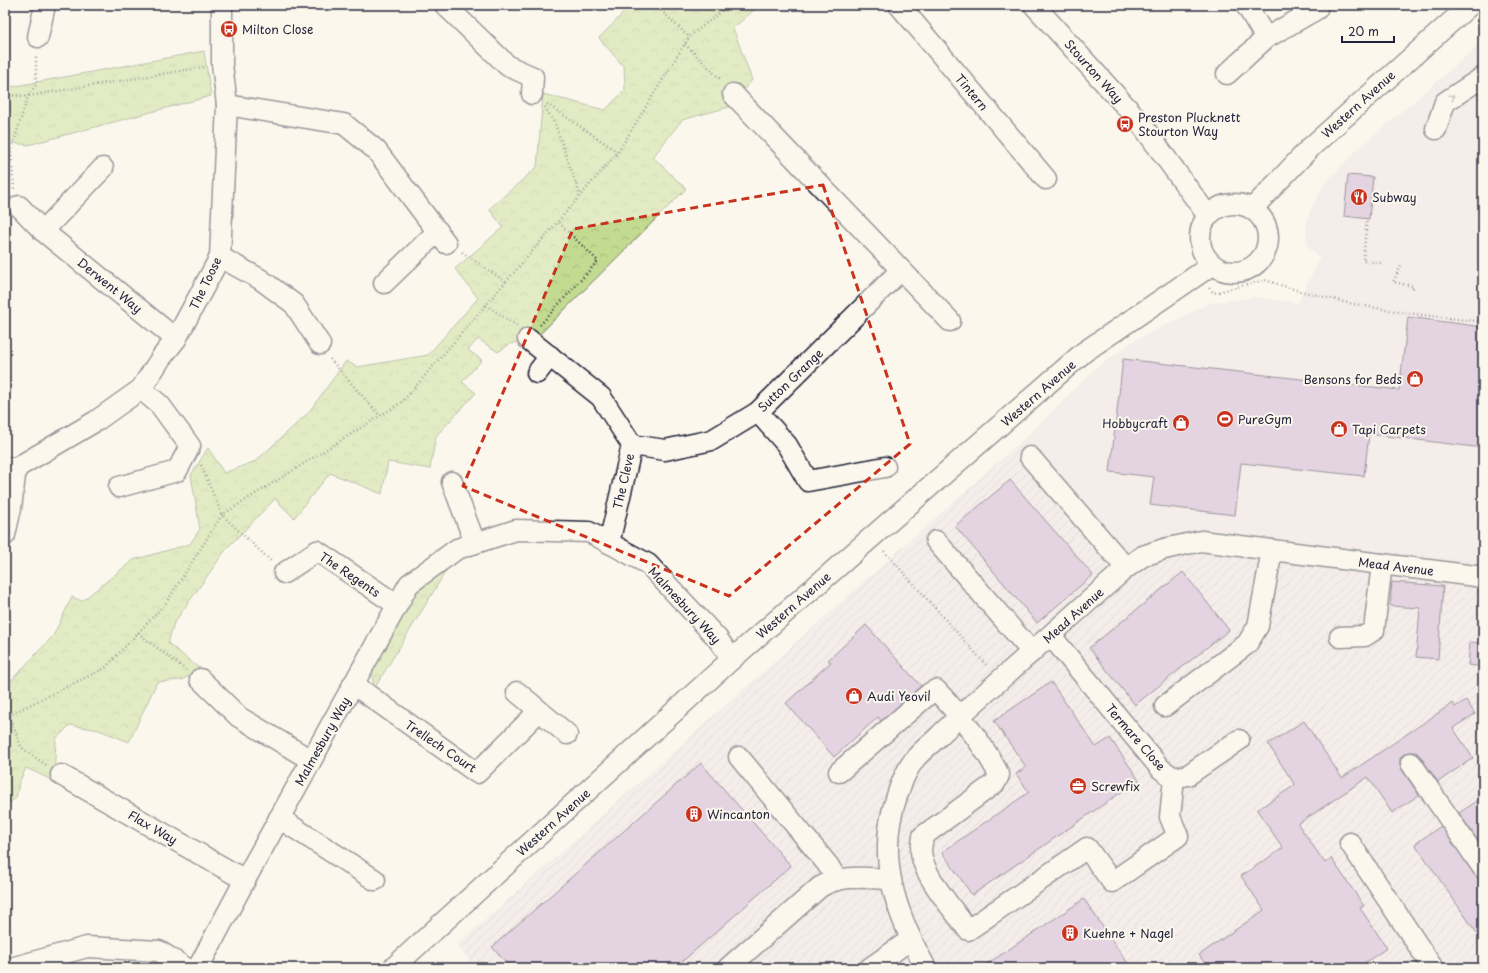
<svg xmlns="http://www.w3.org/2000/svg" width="1488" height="973" font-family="'Playpen Sans',sans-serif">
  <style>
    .built { fill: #ecdfe4 }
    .industrial { fill: url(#industrial-furrows) }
    .grass { fill: url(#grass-tufts); stroke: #727e66 }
    .park { fill: url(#park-crowns); stroke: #727e66 }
    .building { fill: #c8a7d2; stroke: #22223b }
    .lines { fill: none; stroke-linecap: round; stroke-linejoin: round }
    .minor-casing { stroke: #22223b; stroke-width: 23 }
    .path { stroke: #22223b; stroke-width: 2.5; stroke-dasharray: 1 3; stroke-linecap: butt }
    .minor { stroke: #fbf7ec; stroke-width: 20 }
    .oneway { stroke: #99979c }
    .marked { fill: none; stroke: #c8321e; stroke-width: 3; stroke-dasharray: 8 5; stroke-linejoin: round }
    .labels { text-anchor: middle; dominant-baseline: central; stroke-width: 4; stroke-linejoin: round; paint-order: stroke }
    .poi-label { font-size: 12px; fill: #22223b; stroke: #fbf7ec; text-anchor: start }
    .street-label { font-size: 12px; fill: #22223b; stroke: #fbf7ec }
  </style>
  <defs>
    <pattern id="industrial-furrows" width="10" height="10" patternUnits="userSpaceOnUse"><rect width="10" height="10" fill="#ecdfe4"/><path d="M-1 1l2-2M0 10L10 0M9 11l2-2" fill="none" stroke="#cabfc4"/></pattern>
    <pattern id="grass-tufts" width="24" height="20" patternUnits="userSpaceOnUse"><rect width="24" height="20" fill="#c3db91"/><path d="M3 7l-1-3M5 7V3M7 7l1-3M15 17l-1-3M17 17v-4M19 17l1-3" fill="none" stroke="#a7bc7e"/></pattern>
    <pattern id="park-crowns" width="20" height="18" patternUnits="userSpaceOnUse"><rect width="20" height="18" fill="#c3db91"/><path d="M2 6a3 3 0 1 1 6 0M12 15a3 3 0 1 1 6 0" fill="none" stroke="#a7bc7e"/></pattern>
  </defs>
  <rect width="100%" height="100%" fill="#fbf7ec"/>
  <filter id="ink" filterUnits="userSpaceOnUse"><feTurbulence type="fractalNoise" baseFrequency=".025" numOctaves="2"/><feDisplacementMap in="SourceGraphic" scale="8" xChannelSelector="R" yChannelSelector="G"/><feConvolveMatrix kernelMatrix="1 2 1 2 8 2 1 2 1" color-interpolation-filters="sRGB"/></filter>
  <g filter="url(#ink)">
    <polygon class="built" points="1483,42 1483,562 1403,552 1151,539 1128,554 1026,437 1096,368 1132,342 1209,303 1257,297 1298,303 1320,258 1307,246 1306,227 1311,208 1325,183 1358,149"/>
    <polygon class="industrial" points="1026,437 1128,554 1151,539 1193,533 1403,552 1483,562 1483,968 475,968 457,945"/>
    <g class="grass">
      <polygon points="204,51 211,96 28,145 5,142 5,88"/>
      <polygon points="443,569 446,571 374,689 371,667 415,590"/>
    </g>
    <polygon class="park" points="631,5 760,5 733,28 752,80 729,107 682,120 653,157 686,189 538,336 510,344 498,352 478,339 468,350 482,360 462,382 476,393 436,436 430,469 388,462 382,494 330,473 294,518 275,499 227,548 174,623 168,643 200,669 182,680 157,682 129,742 99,730 70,725 56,739 54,781 26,768 19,783 16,798 5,806 5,687 53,636 72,597 82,601 133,560 190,544 200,529 191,475 208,448 224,473 256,461 308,413 346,361 357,367 428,355 478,298 455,269 503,227 489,209 537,167 543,94 605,110 625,90 624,67 599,38"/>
    <g class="building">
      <polygon points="1348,175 1373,177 1369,219 1344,216"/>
      <polygon points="1408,317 1483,327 1483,448 1369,434 1364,476 1241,463 1235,515 1150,505 1154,477 1110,472 1123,359 1399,390"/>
      <polygon points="1010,480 1093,575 1037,623 955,526"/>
      <polygon points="1183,572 1229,630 1135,705 1089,648"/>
      <polygon points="1392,582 1443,586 1438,659 1416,657 1420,608 1390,606"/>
      <polygon points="866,625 921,686 881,721 878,717 834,757 786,703 831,662 828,660"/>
      <polygon points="1470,642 1483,643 1483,667 1468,665"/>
      <polygon points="1051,682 1096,747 1110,738 1139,780 972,895 942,852 1029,792 1016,774 1026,767 994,721"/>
      <polygon points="1466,700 1475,714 1453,728 1473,758 1438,782 1420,756 1416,752 1410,752 1405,753 1400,758 1400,764 1402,770 1419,795 1392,813 1368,777 1298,824 1325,863 1331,858 1364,906 1360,908 1387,948 1357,968 1208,968 1199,955 1264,910 1241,876 1283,848 1257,810 1295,785 1268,744 1304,721 1342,778 1453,703 1455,707"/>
      <polygon points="701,763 791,866 675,968 511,968 492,947"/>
      <polygon points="1483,797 1483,848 1459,813"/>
      <polygon points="1441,826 1474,874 1478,878 1483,879 1483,942 1415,844"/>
      <polygon points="1084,899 1131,968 981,968"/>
    </g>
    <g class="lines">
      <g class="minor-casing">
        <g id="minor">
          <polyline points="445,5 508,66 533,77 532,94"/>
          <polyline points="899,5 1046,179"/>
          <polyline points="1034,5 1139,121 1208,216"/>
          <polyline points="1246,5 1266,38"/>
          <polyline points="38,37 45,5"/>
          <polyline points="1227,74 1266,38 1317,9"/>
          <polyline points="733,94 950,321"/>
          <polyline points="227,105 344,124 376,150 446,243"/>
          <polyline points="1436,129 1445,102 1483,77"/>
          <circle cx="1234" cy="238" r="34"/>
          <polyline points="19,206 43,231 176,339"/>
          <polyline points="1252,209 1311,147 1470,5"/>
          <polyline points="43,231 103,168"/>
          <polyline points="220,257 260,279 294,304 320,344"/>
          <polyline points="384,283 438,231"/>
          <polyline points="528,339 601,397 632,445 609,543"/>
          <polyline points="537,373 550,356"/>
          <polyline points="758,412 787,445 808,481 885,467"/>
          <polyline points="632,445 665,450 712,440 758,412 901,270"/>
          <polyline points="1030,457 1126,568"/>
          <polyline points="5,468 16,468 96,421 141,389 161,358 176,339 220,257 227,105 222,64 222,5"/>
          <polyline points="452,482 475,543"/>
          <polyline points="119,487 177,471 190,446 160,405 141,389"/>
          <polyline points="5,535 11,508 16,468"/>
          <polyline points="936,541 1032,652"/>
          <polyline points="284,573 317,551 397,605"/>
          <polyline points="1051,636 1161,769 1174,778 1188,775 1239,740"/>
          <polyline points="1340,637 1365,636 1374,630 1382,564"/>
          <polyline points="200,679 239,717 311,760"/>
          <polyline points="353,684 477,773 539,711"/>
          <polyline points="517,692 567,734"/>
          <polyline points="1165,706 1247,644 1258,626 1272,550"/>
          <polyline points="739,757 828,865 837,880"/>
          <polyline points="1411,763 1483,868"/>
          <path d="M839 772 930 693 936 690C961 716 983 743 999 775L995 783 923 836C923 840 921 846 921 851 922 875 954 910 968 930L1087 848 1112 882 1178 836 1170 817 1174 778"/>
          <polyline points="61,775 245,880"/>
          <polyline points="279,818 375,880"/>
          <polyline points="1350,843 1433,968"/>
          <polyline points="11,968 87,947 159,951 186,968"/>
          <polyline points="198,968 245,880 409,584 457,549 516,530 589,532 648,564 717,638 732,659"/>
          <polyline points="393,968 732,659 1084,352 1212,265"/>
          <path d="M728 968 820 887C842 874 866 878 890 879"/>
          <polyline points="870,968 910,940"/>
          <path d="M926 968C896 914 875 857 897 796 901 783 906 771 914 760 920 752 930 745 938 737 958 717 979 699 1000 680 1042 643 1084 605 1126 568L1143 556 1164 549 1201 541 1483 577"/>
        </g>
      </g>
      <g class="path">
        <polyline points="655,5 689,37"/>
        <polyline points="685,44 721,80"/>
        <polyline points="5,95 28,96 204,67"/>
        <polyline points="547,104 618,152"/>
        <polyline points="545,107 555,124 580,195"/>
        <polyline points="14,189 11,151 28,96 36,85 36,54"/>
        <polyline points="1367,218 1363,261 1381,263"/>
        <polyline points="462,252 506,282"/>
        <polyline points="1401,266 1393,282 1413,286 1412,291"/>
        <polyline points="1209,288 1214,293 1265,280 1293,289 1348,303 1406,313 1483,322"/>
        <polyline points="486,305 517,326"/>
        <polyline points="540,325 598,261 558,222"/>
        <polyline points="330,359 380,416"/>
        <polyline points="201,465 222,515 271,561"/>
        <polyline points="884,551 988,667"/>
        <polyline points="138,633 186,670"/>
        <polyline points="9,715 21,747 47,766"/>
        <polyline points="5,717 105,668 166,603 222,515 402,402 618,152 689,37 729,5"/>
      </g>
      <use href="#minor" class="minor"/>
    </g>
    <defs><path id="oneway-chevron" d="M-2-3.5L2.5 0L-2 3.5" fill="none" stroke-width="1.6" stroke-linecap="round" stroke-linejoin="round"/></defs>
    <use class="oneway" href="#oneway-chevron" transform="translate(1452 97) rotate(-34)"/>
  </g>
  <path d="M0 0H1488V973H0ZM823 185 910 444 729 596 463 486 573 229Z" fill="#fbf7ec" fill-opacity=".55" fill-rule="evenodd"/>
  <path class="marked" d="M823 185 910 444 729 596 463 486 573 229Z"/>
  <defs>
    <g id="bus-disc" transform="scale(0.9)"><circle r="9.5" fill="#c8321e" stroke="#fbf7ec"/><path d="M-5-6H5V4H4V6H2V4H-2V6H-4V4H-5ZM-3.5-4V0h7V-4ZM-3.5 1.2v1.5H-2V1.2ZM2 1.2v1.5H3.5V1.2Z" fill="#fff"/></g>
    <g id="restaurant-disc" transform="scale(0.9)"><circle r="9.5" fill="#c8321e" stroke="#fbf7ec"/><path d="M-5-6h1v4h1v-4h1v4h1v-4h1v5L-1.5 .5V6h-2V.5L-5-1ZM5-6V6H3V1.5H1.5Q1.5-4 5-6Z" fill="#fff"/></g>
    <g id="shop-disc" transform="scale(0.9)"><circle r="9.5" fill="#c8321e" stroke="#fbf7ec"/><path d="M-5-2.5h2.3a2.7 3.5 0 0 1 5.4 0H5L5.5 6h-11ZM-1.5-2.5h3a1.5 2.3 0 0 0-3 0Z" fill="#fff"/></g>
    <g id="stadium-disc" transform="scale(0.9)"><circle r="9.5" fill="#c8321e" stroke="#fbf7ec"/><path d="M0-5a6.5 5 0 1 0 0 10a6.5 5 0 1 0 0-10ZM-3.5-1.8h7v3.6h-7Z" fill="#fff"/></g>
    <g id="office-disc" transform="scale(0.9)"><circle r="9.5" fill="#c8321e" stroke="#fbf7ec"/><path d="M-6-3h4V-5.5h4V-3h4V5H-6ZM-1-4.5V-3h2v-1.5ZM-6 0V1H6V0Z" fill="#fff"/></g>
    <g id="building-disc" transform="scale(0.9)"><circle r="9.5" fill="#c8321e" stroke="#fbf7ec"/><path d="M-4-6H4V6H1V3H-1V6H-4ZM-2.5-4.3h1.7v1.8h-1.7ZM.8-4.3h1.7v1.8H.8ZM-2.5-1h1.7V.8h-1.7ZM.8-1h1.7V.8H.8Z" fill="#fff"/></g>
  </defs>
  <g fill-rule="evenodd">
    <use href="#bus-disc" x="229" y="29"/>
    <use href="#bus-disc" x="1125" y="124"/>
    <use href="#restaurant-disc" x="1359" y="197"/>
    <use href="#shop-disc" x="1415" y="379"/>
    <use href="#stadium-disc" x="1225" y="419"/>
    <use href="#shop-disc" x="1181" y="423"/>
    <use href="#shop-disc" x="1339" y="429"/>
    <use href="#shop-disc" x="854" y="696"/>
    <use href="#office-disc" x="1078" y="786"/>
    <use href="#building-disc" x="694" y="814"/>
    <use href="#building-disc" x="1070" y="933"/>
  </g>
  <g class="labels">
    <g class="poi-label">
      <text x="242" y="29">Milton Close</text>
      <text x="1138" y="117">Preston Plucknett<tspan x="1138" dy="14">Stourton Way</tspan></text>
      <text x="1372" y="197">Subway</text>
      <text x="1402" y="379" text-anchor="end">Bensons for Beds</text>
      <text x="1238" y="419">PureGym</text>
      <text x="1168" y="423" text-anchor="end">Hobbycraft</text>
      <text x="1352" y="429">Tapi Carpets</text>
      <text x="867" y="696">Audi Yeovil</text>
      <text x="1091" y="786">Screwfix</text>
      <text x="707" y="814">Wincanton</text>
      <text x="1083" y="933">Kuehne + Nagel</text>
    </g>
    <g class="street-label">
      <text transform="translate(1094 71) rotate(48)">Stourton Way</text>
      <text transform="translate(972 92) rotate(50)">Tintern</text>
      <text transform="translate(1358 104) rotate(-42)">Western Avenue</text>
      <text transform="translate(205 283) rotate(-64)">The Toose</text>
      <text transform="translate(110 285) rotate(39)">Derwent Way</text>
      <text transform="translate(790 380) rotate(-44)">Sutton Grange</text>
      <text transform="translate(1038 393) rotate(-41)">Western Avenue</text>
      <text transform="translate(623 481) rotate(-77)">The Cleve</text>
      <text transform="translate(1396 566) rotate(7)">Mead Avenue</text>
      <text transform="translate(350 574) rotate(34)">The Regents</text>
      <text transform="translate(685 605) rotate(47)">Malmesbury Way</text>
      <text transform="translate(793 605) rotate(-41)">Western Avenue</text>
      <text transform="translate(1073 615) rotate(-42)">Mead Avenue</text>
      <text transform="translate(1136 737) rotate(49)">Termare Close</text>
      <text transform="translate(322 741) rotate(-61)">Malmesbury Way</text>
      <text transform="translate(441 746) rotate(34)">Trellech Court</text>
      <text transform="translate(553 822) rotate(-42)">Western Avenue</text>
      <text transform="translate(153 827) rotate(30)">Flax Way</text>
    </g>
  </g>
  <rect width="1488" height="973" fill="none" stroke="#fbf7ec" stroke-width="20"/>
  <rect x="10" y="10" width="1468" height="953" fill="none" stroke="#22223b" stroke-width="1.5" filter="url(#ink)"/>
  <path d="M1342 36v6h52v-6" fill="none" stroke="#22223b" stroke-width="2"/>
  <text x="1348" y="36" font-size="12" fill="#22223b" stroke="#fbf7ec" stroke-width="3" paint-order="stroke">20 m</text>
</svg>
